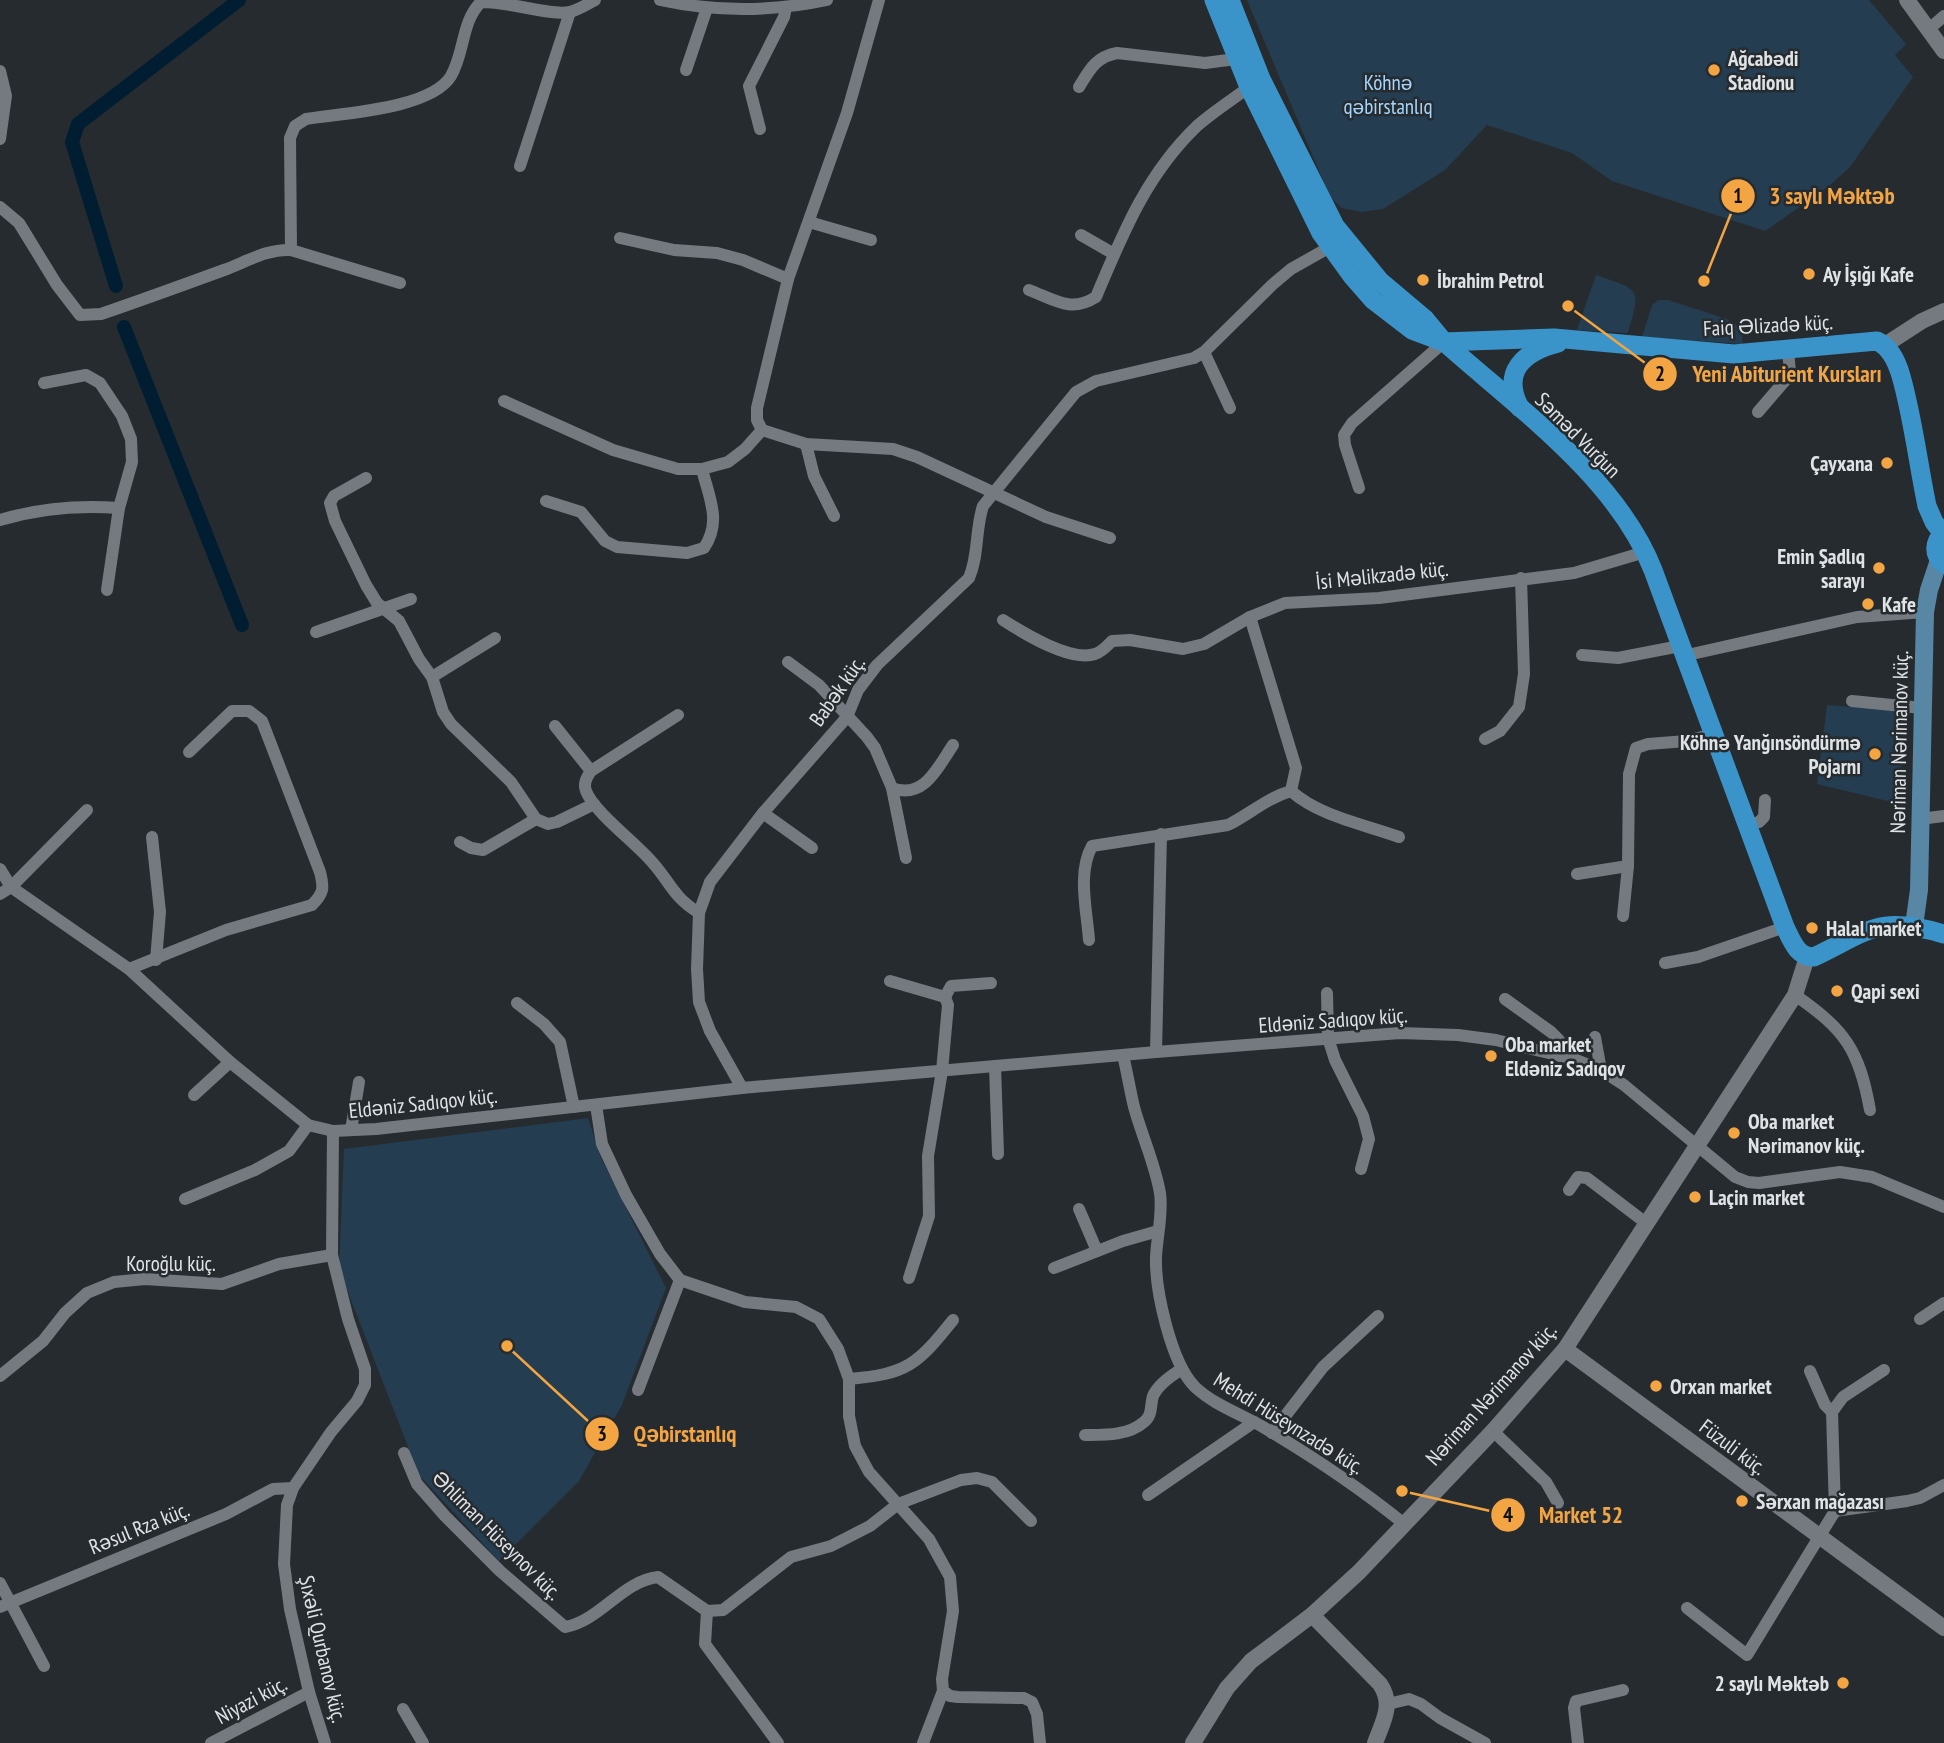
<svg xmlns="http://www.w3.org/2000/svg" width="1944" height="1743" font-family="'PT Sans Narrow',sans-serif">
  <style>
    .green { fill: #253d51 }
    .lines { fill: none; stroke-linecap: round; stroke-linejoin: round }
    .canal { stroke: #001d32; stroke-width: 14 }
    .minor { stroke: #747a7f; stroke-width: 12 }
    .tertiary { stroke: #747a7f; stroke-width: 16 }
    .secondary { stroke: #5787a4; stroke-width: 18 }
    .primary { stroke: #3a94c9; stroke-width: 19 }
    .poi-dot { fill: #f2a542; stroke: #262b2f; stroke-width: 2.5 }
    .labels { text-anchor: middle; dominant-baseline: central; stroke-width: 5; stroke-linejoin: round; paint-order: stroke }
    .poi-label { font-size: 21px; font-weight: bold; fill: #e0e3e5; stroke: #262b2f; text-anchor: start }
    .park-label { font-size: 21px; fill: #a3d6fe; stroke: #262b2f }
    .street-label { font-size: 21px; fill: #e0e3e5; stroke: #262b2f }
    .leader { fill: none; stroke: #f2a542; stroke-width: 2.5 }
    .callout-dot { fill: #f2a542; stroke: #262b2f; stroke-width: 2.5 }
    .mark-label { font-size: 21px; text-anchor: middle; font-weight: bold; fill: #111 }
    .callout-label { font-size: 23px; text-anchor: middle; font-weight: bold; fill: #f2a542; stroke: #262b2f; stroke-width: 5; stroke-linejoin: round; paint-order: stroke }
  </style>
  <rect width="100%" height="100%" fill="#262b2f"/>
  <g class="green">
    <polygon points="1247,0 1869,0 1906,44 1895,55 1913,77 1850,167 1828,187 1765,231 1612,181 1572,153 1487,125 1445,170 1383,209 1361,212 1342,208 1330,197"/>
    <path d="M1596 275C1639 290 1642 287 1628 333L1577 330Z"/>
    <polygon points="1659,300 1668,300 1727,319 1741,328 1743,344 1642,337 1652,305"/>
    <polygon points="1827,705 1904,711 1900,804 1817,784"/>
    <polygon points="588,1118 601,1158 666,1288 622,1405 579,1481 499,1561 419,1475 339,1269 344,1149"/>
  </g>
  <g class="lines">
    <g class="canal">
      <polyline points="116,286 72,142 78,124 239,0"/>
      <polyline points="124,327 242,625"/>
    </g>
    <g class="minor">
      <path d="M660 0C715 12 771 12 827 0"/>
      <polyline points="1929,29 1944,16"/>
      <polyline points="686,70 707,8"/>
      <polyline points="0,71 6,96 0,139"/>
      <path d="M1079 87C1090 69 1096 57 1117 53L1205 63 1236 59"/>
      <polyline points="760,129 749,86 784,17 786,7"/>
      <polyline points="520,166 570,12"/>
      <path d="M0 207 19 223 57 285 80 315 101 314C142 300 183 285 224 270 246 262 266 249 291 250L400 283"/>
      <polyline points="809,222 871,240"/>
      <polyline points="1081,235 1114,254"/>
      <polyline points="620,238 674,250 717,253 743,260 788,279"/>
      <path d="M291 250 290 138 295 126 306 119C343 113 431 109 451 76 465 52 461 22 481 2 508 1 549 16 570 12 578 10 588 4 595 0"/>
      <path d="M1029 290C1055 300 1071 313 1096 297 1123 233 1146 175 1197 126 1213 112 1232 100 1249 87"/>
      <polyline points="1204,352 1230,408"/>
      <polyline points="44,383 86,375 100,383 122,416 131,439 132,462 119,508 107,590"/>
      <polyline points="504,401 613,450 678,469 702,469 728,462 745,449 762,430"/>
      <polyline points="1758,412 1788,377 1790,373 1788,349"/>
      <polyline points="762,430 757,420 757,408 788,279 847,113 879,0"/>
      <polyline points="762,430 806,444 893,449 917,457 1046,517 1110,538"/>
      <polyline points="806,444 814,476 834,516"/>
      <polyline points="366,478 334,496 330,503 335,521 366,585 377,603 399,621 419,659 432,677 443,712 451,724 511,782 536,819 548,824 557,822 594,804"/>
      <polyline points="1359,488 1345,445 1344,435 1352,423 1444,342"/>
      <path d="M546 501 581 512 605 541 617 547 687 553 704 548C722 521 709 498 702 469"/>
      <path d="M0 520C40 508 78 505 119 508"/>
      <path d="M1003 620C1023 633 1071 662 1095 654 1102 652 1107 646 1112 641L1130 640 1183 649 1204 644 1250 617 1285 603 1379 598 1574 573 1645 552"/>
      <polyline points="316,632 411,599"/>
      <polyline points="1582,655 1618,658 1680,646"/>
      <polyline points="1683,656 1857,617 1925,612"/>
      <path d="M788 662 819 685 867 737 875 748 892 788C924 800 938 767 953 745"/>
      <polyline points="432,677 495,638"/>
      <polyline points="1852,701 1922,708"/>
      <path d="M678 715 591 771C587 777 583 783 586 791 594 812 636 843 652 862 671 883 672 896 699 913"/>
      <polyline points="555,726 591,771"/>
      <polyline points="1485,739 1500,731 1519,707 1524,674 1521,578"/>
      <polyline points="892,788 906,858"/>
      <path d="M1291 791C1319 816 1363 824 1399 837"/>
      <polyline points="763,813 812,848"/>
      <polyline points="1920,819 1944,816"/>
      <polyline points="1748,825 1759,822 1764,817 1765,800"/>
      <polyline points="152,837 160,912 156,960"/>
      <polyline points="460,842 471,848 483,850 536,819"/>
      <polyline points="0,869 11,887 129,969 230,1062 308,1125 333,1131 376,1129 742,1088 1156,1052 1400,1033 1458,1035 1496,1040 1536,1050 1574,1059 1601,1070 1624,1085 1735,1177 1748,1182 1759,1183 1840,1172 1872,1177 1944,1207"/>
      <polyline points="1577,874 1628,866"/>
      <polyline points="0,894 11,887 87,810"/>
      <polyline points="1623,916 1628,866 1629,774 1636,748 1648,744 1687,741 1713,734"/>
      <path d="M1089 940C1087 911 1077 873 1092 846L1228 825C1250 814 1267 798 1291 791L1296 768 1250 617"/>
      <polyline points="1665,963 1698,957 1785,927"/>
      <path d="M129 969 226 930 312 905C324 893 324 888 320 872L262 721 249 711H232L189 752"/>
      <polyline points="890,981 945,997 948,1005 942,1071 928,1156 929,1216 909,1278"/>
      <polyline points="1327,993 1328,1038 1335,1060 1363,1116 1369,1139 1361,1169"/>
      <path d="M1795 995C1845 1030 1859 1049 1870 1110"/>
      <polyline points="945,997 951,986 991,983"/>
      <polyline points="1505,999 1551,1032 1559,1040 1560,1056"/>
      <polyline points="517,1003 544,1024 560,1042 574,1107"/>
      <polyline points="1595,1037 1601,1070"/>
      <polyline points="1156,1052 1161,834"/>
      <path d="M1123 1055C1127 1072 1130 1090 1134 1107 1142 1136 1155 1164 1160 1193 1163 1214 1157 1236 1156 1257 1155 1290 1171 1363 1195 1387 1214 1405 1241 1414 1263 1427 1312 1456 1360 1488 1403 1523"/>
      <polyline points="995,1066 998,1154"/>
      <path d="M742 1088 710 1031 699 1002 697 969 699 913 710 882 763 813 847 717 858 690 877 665 969 578C979 555 975 530 983 506L1076 392 1096 381 1194 358 1204 352 1272 285 1291 269 1330 247"/>
      <polyline points="194,1095 230,1062"/>
      <polyline points="596,1105 602,1144 626,1195 660,1254 680,1280 745,1302 796,1307 819,1319 838,1349 849,1379 849,1416 855,1446 869,1472 929,1539 950,1577 953,1611 942,1679 943,1691 950,1696 958,1697 1024,1698 1032,1702 1037,1714 1040,1743"/>
      <polyline points="351,1130 359,1082"/>
      <polyline points="1569,1190 1578,1177 1587,1178 1646,1223"/>
      <polyline points="185,1199 255,1170 289,1151 308,1125"/>
      <polyline points="1079,1209 1097,1251"/>
      <polyline points="1054,1268 1123,1241 1158,1231"/>
      <polyline points="1920,1319 1944,1303"/>
      <polyline points="0,1376 43,1341 65,1313 87,1293 114,1282 145,1279 222,1284 279,1264 332,1255"/>
      <path d="M849 1379C907 1374 917 1365 953 1320"/>
      <polyline points="638,1390 680,1280"/>
      <polyline points="1832,1412 1843,1397 1884,1370"/>
      <polyline points="1493,1431 1546,1482 1558,1503"/>
      <polyline points="1272,1433 1323,1367 1378,1316"/>
      <path d="M1085 1435C1104 1435 1128 1436 1144 1422 1153 1415 1150 1405 1153 1396 1158 1385 1172 1375 1182 1369"/>
      <path d="M404 1453 417 1484 445 1516 500 1571 565 1627C600 1621 622 1581 658 1577L707 1611 723 1610 791 1557 831 1546 870 1526 898 1504 961 1480 977 1478 992 1482 1031 1521"/>
      <polyline points="1148,1495 1254,1422"/>
      <polyline points="1835,1511 1907,1501 1920,1498 1944,1485"/>
      <polyline points="0,1583 44,1666"/>
      <polyline points="0,1607 226,1514 273,1489 293,1488"/>
      <polyline points="1687,1608 1747,1655 1835,1511 1832,1412 1825,1405 1810,1371"/>
      <polyline points="707,1611 705,1644 778,1743"/>
      <polyline points="1388,1704 1409,1699 1421,1704 1440,1718 1485,1743"/>
      <polyline points="403,1709 423,1743"/>
      <polyline points="211,1743 309,1692"/>
      <polyline points="325,1743 309,1692 290,1609 284,1564 287,1505 293,1488 331,1432 357,1401 365,1385 365,1369 348,1319 332,1255 333,1131"/>
      <polyline points="923,1743 943,1691"/>
      <polyline points="1578,1743 1574,1708 1576,1701 1623,1690"/>
    </g>
    <g class="tertiary">
      <polyline points="1907,0 1944,51"/>
      <polyline points="1885,345 1922,321 1944,311"/>
      <polyline points="1565,1349 1944,1628"/>
      <path d="M1312 1615 1380 1684C1394 1705 1383 1721 1375 1743"/>
      <polyline points="1193,1743 1227,1688 1251,1661 1312,1615 1359,1572 1493,1431 1565,1349 1795,995 1807,957"/>
    </g>
    <polyline class="secondary" points="1914,926 1919,890 1925,612 1929,590 1939,560"/>
    <g class="primary">
      <path d="M1214 0 1249 87 1321 233 1352 276 1373 300 1412 330 1444 342 1554 338 1734 354 1877 341C1890 347 1897 362 1901 376 1913 418 1918 463 1927 506L1934 522 1943 534"/>
      <path d="M1230 0 1261 79 1335 226 1380 281 1425 319 1444 342C1517 407 1617 478 1653 570L1785 927C1792 941 1797 957 1814 957 1870 930 1878 915 1944 934"/>
      <path d="M1520 408C1501 372 1523 352 1558 343"/>
      <path d="M1944 533C1933 542 1933 555 1944 564"/>
    </g>
  </g>
  <g class="poi-dot">
    <circle cx="1714" cy="70" r="7"/>
    <circle cx="1809" cy="274" r="7"/>
    <circle cx="1423" cy="280" r="7"/>
    <circle cx="1887" cy="463" r="7"/>
    <circle cx="1879" cy="568" r="7"/>
    <circle cx="1868" cy="604" r="7"/>
    <circle cx="1875" cy="754" r="7"/>
    <circle cx="1812" cy="928" r="7"/>
    <circle cx="1837" cy="991" r="7"/>
    <circle cx="1491" cy="1056" r="7"/>
    <circle cx="1734" cy="1133" r="7"/>
    <circle cx="1695" cy="1197" r="7"/>
    <circle cx="1656" cy="1386" r="7"/>
    <circle cx="1742" cy="1501" r="7"/>
    <circle cx="1843" cy="1683" r="7"/>
  </g>
  <g class="labels">
    <g class="poi-label">
      <text x="1728" y="58">Ağcabədi<tspan x="1728" dy="24">Stadionu</tspan></text>
      <text x="1823" y="274">Ay İşığı Kafe</text>
      <text x="1437" y="280">İbrahim Petrol</text>
      <text x="1873" y="463" text-anchor="end">Çayxana</text>
      <text x="1865" y="556" text-anchor="end">Emin Şadlıq<tspan x="1865" dy="24">sarayı</tspan></text>
      <text x="1882" y="604">Kafe</text>
      <text x="1861" y="742" text-anchor="end">Köhnə Yanğınsöndürmə<tspan x="1861" dy="24">Pojarnı</tspan></text>
      <text x="1826" y="928">Halal market</text>
      <text x="1851" y="991">Qapi sexi</text>
      <text x="1505" y="1044">Oba market<tspan x="1505" dy="24">Eldəniz Sadıqov</tspan></text>
      <text x="1748" y="1121">Oba market<tspan x="1748" dy="24">Nərimanov küç.</tspan></text>
      <text x="1709" y="1197">Laçin market</text>
      <text x="1670" y="1386">Orxan market</text>
      <text x="1756" y="1501">Sərxan mağazası</text>
      <text x="1829" y="1683" text-anchor="end">2 saylı Məktəb</text>
    </g>
    <g class="park-label">
      <text x="1388" y="82">Köhnə<tspan x="1388" dy="24">qəbirstanlıq</tspan></text>
    </g>
    <g class="street-label">
      <text transform="translate(1768 325) rotate(-3)">Faiq Əlizadə küç.</text>
      <text transform="translate(1578 435) rotate(45)">Səməd Vurğun</text>
      <text transform="translate(1382 575) rotate(-6)">İsi Məlikzadə küç.</text>
      <text transform="translate(837 691) rotate(-55)">Babək küç.</text>
      <text transform="translate(1899 742) rotate(-89)">Nəriman Nərimanov küç.</text>
      <text transform="translate(1333 1020) rotate(-4)">Eldəniz Sadıqov küç.</text>
      <text transform="translate(423 1103) rotate(-6)">Eldəniz Sadıqov küç.</text>
      <text x="171" y="1263">Koroğlu küç.</text>
      <text transform="translate(1491 1394) rotate(-48)">Nəriman Nərimanov küç.</text>
      <text transform="translate(1289 1423) rotate(32)">Mehdi Hüseynzadə küç.</text>
      <text transform="translate(1733 1447) rotate(37)">Füzuli küç.</text>
      <text transform="translate(139 1528) rotate(-22)">Rəsul Rza küç.</text>
      <text transform="translate(497 1535) rotate(45)">Əhliman Hüseynov küç.</text>
      <text transform="translate(323 1649) rotate(77)">Şıxəli Qurbanov küç.</text>
      <text transform="translate(251 1700) rotate(-28)">Niyazi küç.</text>
    </g>
  </g>
  <path class="leader" d="M1704 281L1738 196M1568 306L1660 374M507 1346L602 1434M1402 1491L1508 1515"/>
  <g class="callout-dot">
    <circle cx="1704" cy="281" r="7"/>
    <circle cx="1568" cy="306" r="7"/>
    <circle cx="507" cy="1346" r="7"/>
    <circle cx="1402" cy="1491" r="7"/>
    <circle cx="1738" cy="196" r="18"/>
    <circle cx="1660" cy="374" r="18"/>
    <circle cx="602" cy="1434" r="18"/>
    <circle cx="1508" cy="1515" r="18"/>
  </g>
  <g class="mark-label">
    <text x="1738" y="203">1</text>
    <text x="1660" y="381">2</text>
    <text x="602" y="1441">3</text>
    <text x="1508" y="1522">4</text>
  </g>
  <g class="callout-label">
    <text x="1832" y="204">3 saylı Məktəb</text>
    <text x="1787" y="382">Yeni Abiturient Kursları</text>
    <text x="685" y="1442">Qəbirstanlıq</text>
    <text x="1581" y="1523">Market 52</text>
  </g>
</svg>
